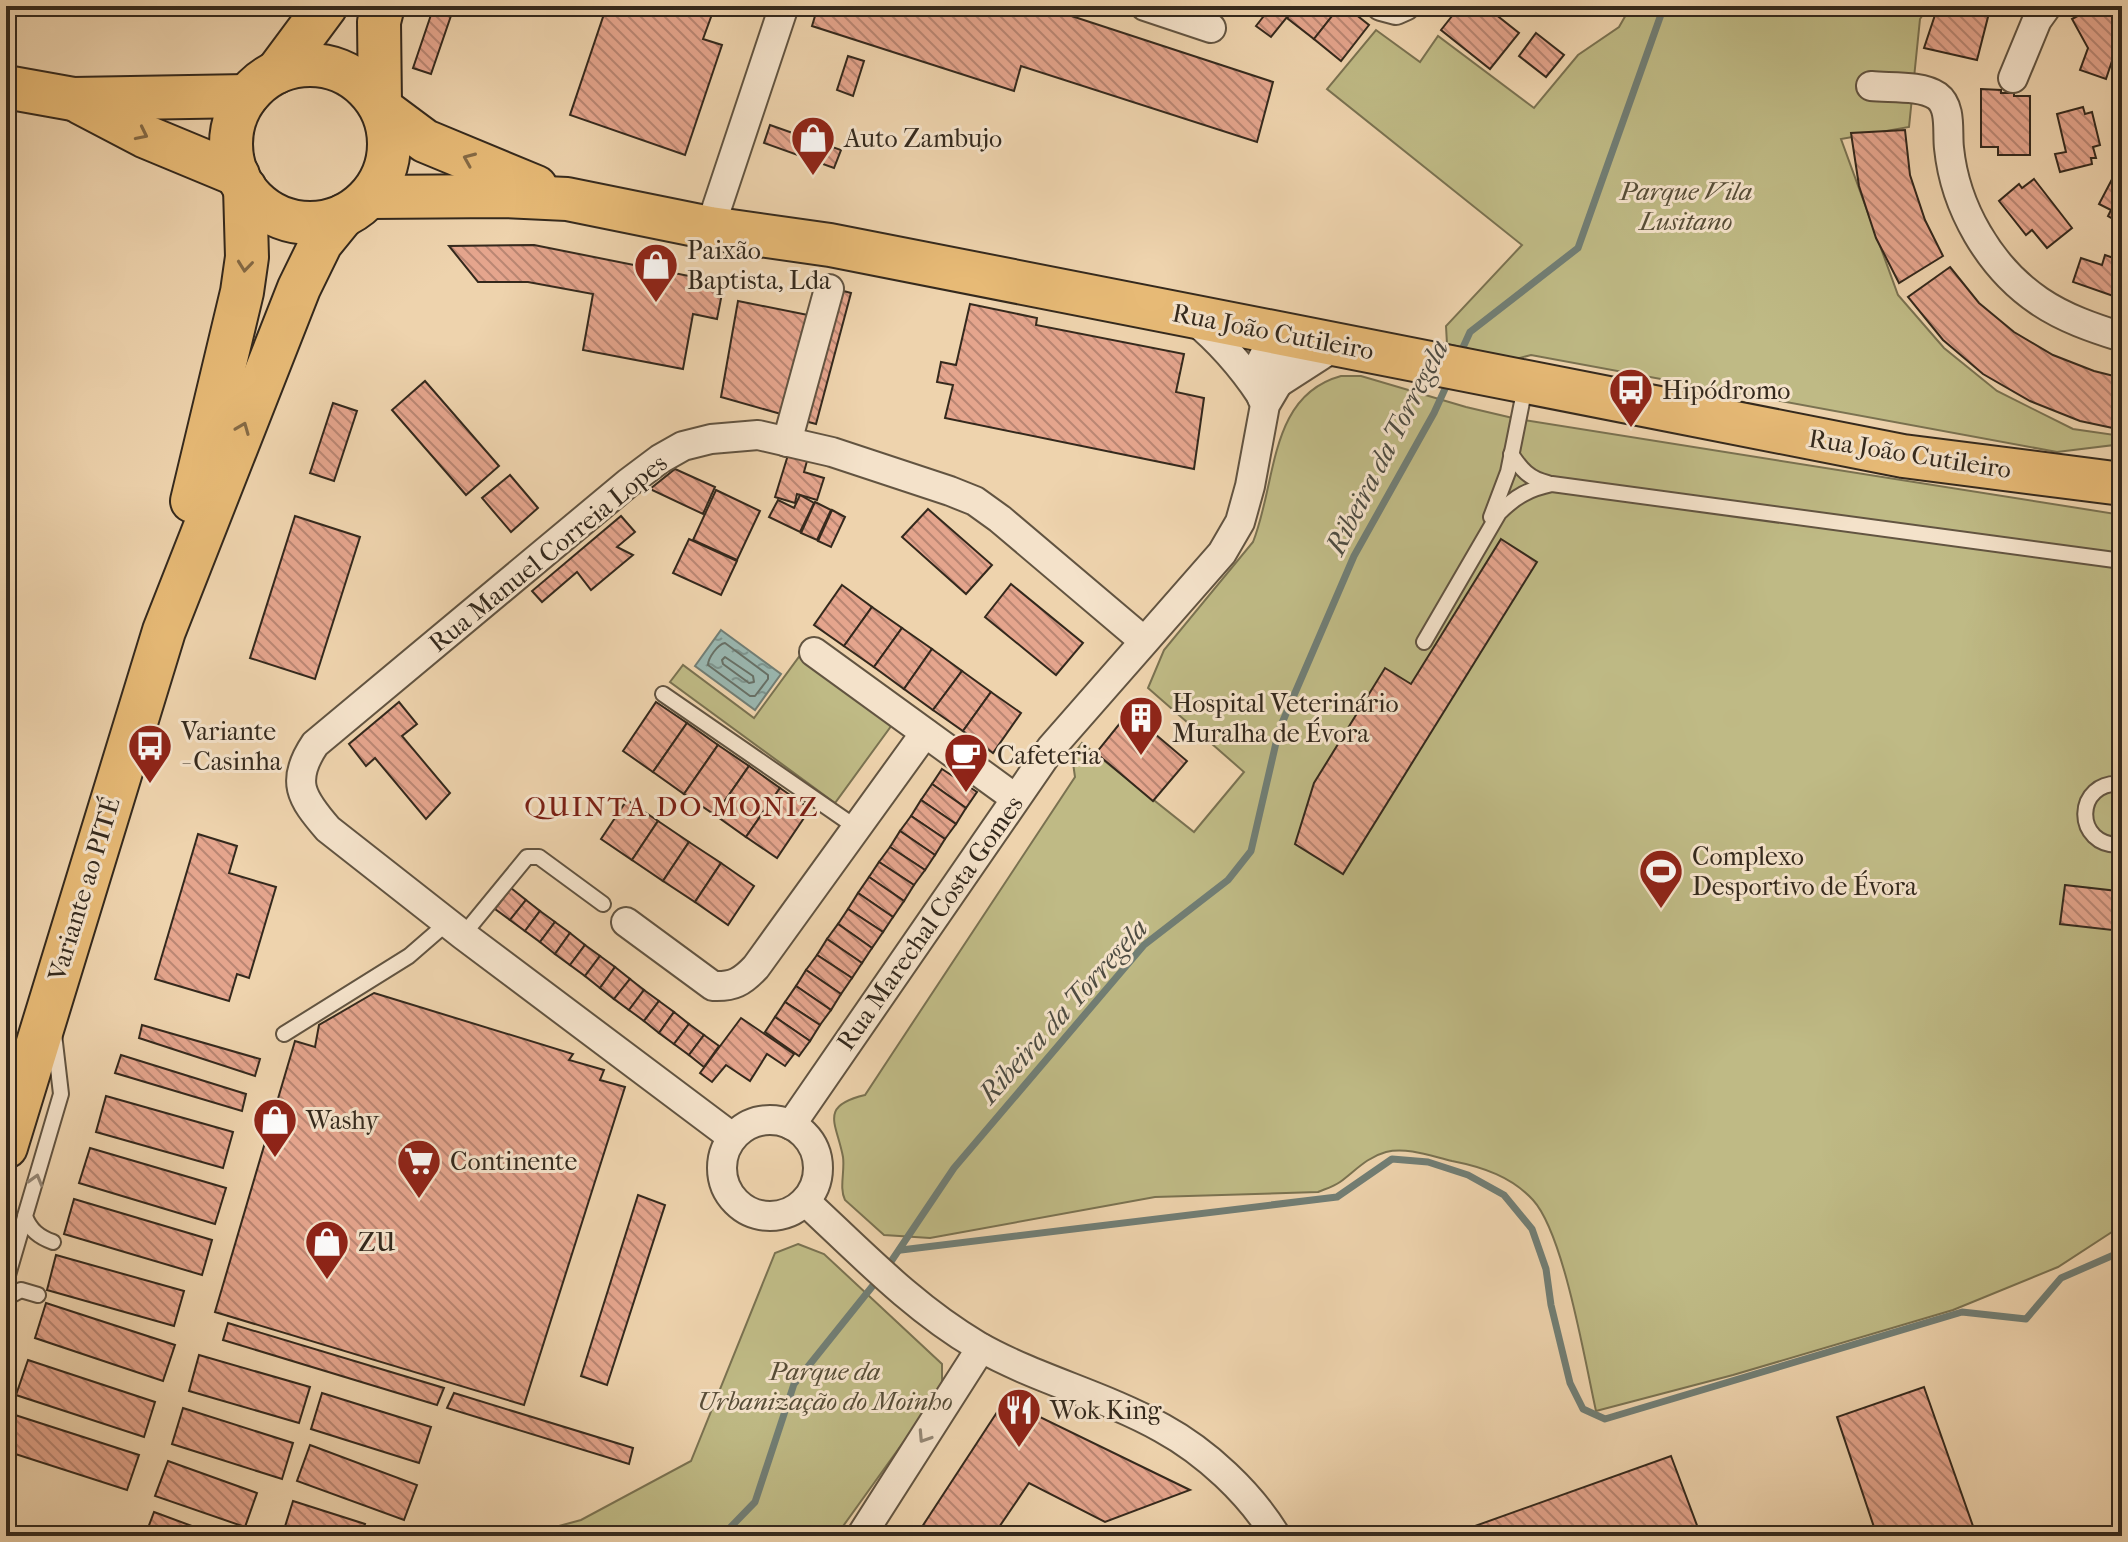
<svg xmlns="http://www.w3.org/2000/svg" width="2128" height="1542" font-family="'IM FELL French Canon',serif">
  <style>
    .green { fill: #bfba85; stroke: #7a7251; stroke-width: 2 }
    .water { fill: url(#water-ripples); stroke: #717e75; stroke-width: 2 }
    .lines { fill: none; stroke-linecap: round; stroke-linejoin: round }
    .shore { stroke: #677066; stroke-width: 2 }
    .stream { stroke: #717e75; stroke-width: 7 }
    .building { fill: url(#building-back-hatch); stroke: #34291d; stroke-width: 2 }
    .lane-casing { stroke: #625441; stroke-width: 18 }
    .street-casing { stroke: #625441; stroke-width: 32 }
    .primary-casing { stroke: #34291d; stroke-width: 46 }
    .lane { stroke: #f4e2ca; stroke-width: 14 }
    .street { stroke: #f4e2ca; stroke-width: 28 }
    .primary { stroke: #e7ba76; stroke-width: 42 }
    .oneway { stroke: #856a45 }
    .oneway2 { stroke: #948674 }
    .labels { text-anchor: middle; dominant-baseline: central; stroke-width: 6; stroke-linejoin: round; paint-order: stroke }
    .poi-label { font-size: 26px; fill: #34291d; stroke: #f4e2ca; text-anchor: start }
    .park-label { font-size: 26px; font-style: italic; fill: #574d37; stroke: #f4e2ca }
    .street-label { font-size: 26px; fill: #34291d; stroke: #f4e2ca }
    .water-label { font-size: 28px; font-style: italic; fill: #4e4c42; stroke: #f4e2ca }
    .neighbourhood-label { font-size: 28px; letter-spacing: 2px; fill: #7a1f14; stroke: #f4e2ca }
  </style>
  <defs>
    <pattern id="water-ripples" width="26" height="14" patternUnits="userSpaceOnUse" patternTransform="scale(2)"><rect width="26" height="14" fill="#9ab7b0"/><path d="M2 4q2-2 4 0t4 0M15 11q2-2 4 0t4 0" fill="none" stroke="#7e958f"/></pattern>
    <pattern id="building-back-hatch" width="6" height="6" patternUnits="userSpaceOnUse" patternTransform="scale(2)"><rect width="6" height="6" fill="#e5a58d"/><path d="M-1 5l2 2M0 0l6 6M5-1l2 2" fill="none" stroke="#ba8673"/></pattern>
  </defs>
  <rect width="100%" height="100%" fill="#eed3ad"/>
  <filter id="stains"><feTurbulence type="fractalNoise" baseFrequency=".0025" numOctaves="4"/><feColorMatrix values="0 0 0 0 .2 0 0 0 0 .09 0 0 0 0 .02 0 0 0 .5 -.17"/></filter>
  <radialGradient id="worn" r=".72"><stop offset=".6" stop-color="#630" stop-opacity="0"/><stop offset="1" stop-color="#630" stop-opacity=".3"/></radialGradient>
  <g class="green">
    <polygon points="1631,6 1929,6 1920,19 1909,127 1841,139 1898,295 1944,348 1997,391 2073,429 2122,436 2122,444 2057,452 1531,355 1516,359 1447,344 1446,326 1522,245 1327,89 1376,30 1420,62 1438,36 1534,108 1578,55 1619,27"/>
    <path d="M1341 376H1361L1466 407 1517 419 2122 515V1250L2115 1230 2058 1267 1953 1310 1733 1375 1596 1411C1585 1362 1564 1234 1533 1200 1512 1177 1483 1167 1452 1161 1431 1156 1407 1147 1386 1152 1367 1157 1355 1171 1340 1182 1333 1187 1325 1189 1318 1192L1155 1197 930 1238 884 1235 845 1200C839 1188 845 1171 843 1157 837 1124 818 1106 865 1095L892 1054 1075 777 1072 756 1082 743 1194 832 1244 772 1148 688 1164 650 1253 542C1277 482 1268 396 1341 376Z"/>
    <polygon points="804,650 897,718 835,803 670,682 683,665 754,718"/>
    <polygon points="798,1244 824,1254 942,1364 942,1383 925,1412 836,1536 522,1536 581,1520 691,1461 775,1253"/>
  </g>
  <polygon class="water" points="721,630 781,674 755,710 695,666"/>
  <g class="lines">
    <g class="shore">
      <path d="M725 643 768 675V679L755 696H750L708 665C708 658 718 644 725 643Z"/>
      <polygon points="725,657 753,676 754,682 749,683 723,664 722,660"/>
    </g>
    <g class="stream">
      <polyline points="1460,354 1470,332 1578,248 1664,6"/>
      <polyline points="901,1250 1337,1197 1392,1159 1428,1162 1468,1175 1504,1195 1532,1229 1546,1269 1551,1305 1570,1383 1583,1409 1605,1419 1962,1312 2026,1319 2061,1278 2116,1254 2122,1255"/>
      <polyline points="886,1269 954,1168 1144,945 1228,880 1251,851 1279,730 1354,556 1434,413 1449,380"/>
      <polyline points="722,1536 755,1502 794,1384 879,1278"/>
    </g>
  </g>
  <g class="building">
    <polygon points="434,6 454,7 431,74 413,68"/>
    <polygon points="595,6 715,6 703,39 722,45 685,155 570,115 605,11"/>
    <polygon points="818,6 1041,6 1273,82 1257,142 1021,66 1014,91 812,26"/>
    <polygon points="1268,6 1296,6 1271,37 1256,26 1270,8"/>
    <polygon points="1297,6 1340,6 1314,39 1287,18"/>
    <polygon points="1340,6 1345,6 1369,25 1341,61 1314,39"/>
    <polygon points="1460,6 1485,6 1519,33 1490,69 1441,30"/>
    <polygon points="1938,6 1995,6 1988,17 1977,60 1924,48"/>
    <polygon points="2096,6 2114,6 2122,19 2122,41 2118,43 2106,79 2080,70 2088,48 2072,19"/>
    <polygon points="1536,33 1564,55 1546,77 1519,56"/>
    <polygon points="848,56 864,61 853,96 837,90"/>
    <polygon points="1981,89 2001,90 2001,93 2014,93 2014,96 2030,96 2030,155 1998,155 1998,147 1981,147"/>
    <polygon points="2083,107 2085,114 2092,112 2100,145 2093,147 2096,158 2091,158 2092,164 2060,172 2055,154 2066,152 2057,114"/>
    <polygon points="770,125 841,150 834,168 764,143"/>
    <polygon points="1905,130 1910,175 1925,220 1943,256 1899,283 1876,238 1859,186 1851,133"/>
    <polygon points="2119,166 2122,168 2122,224 2108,216 2111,210 2099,204"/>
    <polygon points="2034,179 2072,228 2047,248 2032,230 2026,235 1999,201 2019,184 2022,188"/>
    <polygon points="534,245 724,283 717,319 693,314 683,369 583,350 593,294 528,282 478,282 449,246"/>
    <polygon points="2105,255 2122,261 2122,299 2073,282 2081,258 2102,265"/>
    <polygon points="1950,267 1979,303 2014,332 2053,355 2094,371 2122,378 2122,430 2080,421 2030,401 1983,374 1943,340 1908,297"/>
    <polygon points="836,289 851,293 816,424 801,420"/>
    <polygon points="738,301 808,315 781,414 721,397"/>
    <polygon points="970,304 1037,318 1036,325 1184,354 1176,392 1204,398 1194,469 945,418 953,385 937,382 941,362 956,365"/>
    <polygon points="425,381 499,466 466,495 392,410"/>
    <polygon points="333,403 357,411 334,481 310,473"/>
    <polygon points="788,455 807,461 804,472 824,478 817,500 797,494 795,503 775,497"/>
    <polygon points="675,469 715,487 703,514 650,489"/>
    <polygon points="510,475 538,508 511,532 482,498"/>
    <polygon points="716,490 760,511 737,560 693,540"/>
    <polygon points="800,495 814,503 800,532 769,517 778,500 794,508"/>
    <polygon points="815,502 831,510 817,540 801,533"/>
    <polygon points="928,509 992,565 966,594 902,537"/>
    <polygon points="832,510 845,517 831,547 818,541"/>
    <polygon points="295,516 360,537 315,679 250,658"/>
    <polygon points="621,516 635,532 617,547 633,555 591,590 577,572 542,602 532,591"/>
    <polygon points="689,539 737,561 721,595 673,573"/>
    <polygon points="1501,539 1537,562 1343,874 1295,844 1314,783 1385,668 1411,684"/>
    <polygon points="1011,584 1083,643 1056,675 985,617"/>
    <polygon points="842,585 872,607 844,646 814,625"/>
    <polygon points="872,607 902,628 874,667 844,646"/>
    <polygon points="902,628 932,649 904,689 874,667"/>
    <polygon points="932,649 962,671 933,710 904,689"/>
    <polygon points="962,671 991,692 963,731 933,710"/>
    <polygon points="991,692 1021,713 993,753 963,731"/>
    <polygon points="399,702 417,724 402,736 450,793 426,819 375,758 366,766 349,744"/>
    <polygon points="656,702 687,723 653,772 623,751"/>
    <polygon points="1129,712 1187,761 1153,801 1096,753"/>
    <polygon points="687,723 718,745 684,794 653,772"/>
    <polygon points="718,745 749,766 715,815 684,794"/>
    <polygon points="749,766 780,788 746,837 715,815"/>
    <polygon points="942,769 977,792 966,808 932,784"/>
    <polygon points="932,784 966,808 956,824 921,800"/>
    <polygon points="780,788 810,809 777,858 746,837"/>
    <polygon points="627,800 658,821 632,860 601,839"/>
    <polygon points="921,800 956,824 945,839 911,816"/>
    <polygon points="911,816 945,839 935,855 900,831"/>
    <polygon points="658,821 689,842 663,881 632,860"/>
    <polygon points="900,831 935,855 925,870 890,847"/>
    <polygon points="198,834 237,846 229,873 276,887 249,978 237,974 229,1001 155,979"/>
    <polygon points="689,842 721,863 695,902 663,881"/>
    <polygon points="890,847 925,870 914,885 879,862"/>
    <polygon points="879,862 914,885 904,901 869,877"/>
    <polygon points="721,863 754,886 728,925 695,902"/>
    <polygon points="869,877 904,901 893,917 858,893"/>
    <polygon points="2065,885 2117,891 2112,930 2060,924"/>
    <polygon points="511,888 526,900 510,920 495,909"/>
    <polygon points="858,893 893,917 883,932 848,909"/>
    <polygon points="526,900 540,911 525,931 510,920"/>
    <polygon points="848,909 883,932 872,948 838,924"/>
    <polygon points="540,911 555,922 540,942 525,931"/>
    <polygon points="555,922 570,933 555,954 540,942"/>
    <polygon points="838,924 872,948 862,963 827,939"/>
    <polygon points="570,933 585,945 570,965 555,954"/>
    <polygon points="827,939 862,963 852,978 817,955"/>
    <polygon points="585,945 600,956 585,976 570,965"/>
    <polygon points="817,955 852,978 841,994 806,970"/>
    <polygon points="600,956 615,967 600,988 585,976"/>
    <polygon points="615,967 630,979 614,999 600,988"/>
    <polygon points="806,970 841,994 831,1010 796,986"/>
    <polygon points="630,979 644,990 629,1010 614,999"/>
    <polygon points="796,986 831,1010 820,1025 785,1002"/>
    <polygon points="644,990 659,1001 644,1021 629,1010"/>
    <polygon points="374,993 573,1054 569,1060 604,1070 600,1080 625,1087 524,1405 215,1312 295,1041 315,1047 319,1025"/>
    <polygon points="659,1001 674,1012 659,1033 644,1021"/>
    <polygon points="785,1002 820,1025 810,1041 775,1017"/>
    <polygon points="674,1012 689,1024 674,1044 659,1033"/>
    <polygon points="775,1017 810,1041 799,1056 765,1032"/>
    <polygon points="741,1018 794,1054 785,1066 767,1054 750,1081 726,1065 712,1082 700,1073"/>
    <polygon points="689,1024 704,1035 689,1055 674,1044"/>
    <polygon points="142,1025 260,1059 255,1076 139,1038"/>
    <polygon points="704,1035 719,1046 704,1067 689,1055"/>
    <polygon points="121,1055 246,1094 242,1111 115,1073"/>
    <polygon points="106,1096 233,1132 223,1168 96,1132"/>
    <polygon points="90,1148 226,1188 215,1224 79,1183"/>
    <polygon points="2120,1188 2122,1189 2122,1230 2115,1230"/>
    <polygon points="638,1195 665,1205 607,1385 581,1376"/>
    <polygon points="74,1199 212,1240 202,1275 64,1234"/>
    <polygon points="56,1255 184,1291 174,1326 47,1290"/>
    <polygon points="46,1303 175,1345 163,1381 35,1338"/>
    <polygon points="228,1323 444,1388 437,1405 223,1340"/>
    <polygon points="199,1355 310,1387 299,1423 189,1391"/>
    <polygon points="28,1360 155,1402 144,1437 16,1395"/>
    <polygon points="1924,1387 1974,1529 1953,1536 1877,1536 1837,1417"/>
    <polygon points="322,1393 431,1427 419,1463 311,1429"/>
    <polygon points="454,1393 633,1448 629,1464 447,1408"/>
    <polygon points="1005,1400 1190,1490 1105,1522 1029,1483 993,1536 916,1536"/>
    <polygon points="183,1408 293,1443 282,1479 172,1444"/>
    <polygon points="12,1414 139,1455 127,1490 6,1451 6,1434"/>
    <polygon points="310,1445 417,1485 404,1520 297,1481"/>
    <polygon points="1671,1456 1701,1536 1447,1536"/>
    <polygon points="168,1461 257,1493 245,1527 155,1496"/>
    <polygon points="293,1501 365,1524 361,1536 282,1536"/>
    <polygon points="154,1512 219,1536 145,1536"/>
  </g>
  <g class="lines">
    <g class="lane-casing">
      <g id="lane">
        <path d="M1511 454C1521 469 1529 479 1548 483"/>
        <polyline points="1491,517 1508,472 1525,387"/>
        <path d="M1424 642 1499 513C1516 496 1529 489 1552 484L2122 561"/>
        <polyline points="663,694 857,828"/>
        <path d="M2122 784C2074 779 2072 848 2122 845"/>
        <polyline points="463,935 527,857 539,857 603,904"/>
        <polyline points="284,1034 409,956 447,923"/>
        <path d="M53 1242C39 1237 30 1230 25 1216L61 1094 54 1034"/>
        <polyline points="6,1282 25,1217"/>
        <polyline points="6,1298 21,1290 38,1295"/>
      </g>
    </g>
    <g class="street-casing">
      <g id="street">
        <polyline points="1145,6 1211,28"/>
        <polyline points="1381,6 1396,10 1405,6"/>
        <polyline points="2013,78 2037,20 2047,6"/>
        <path d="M1871 86C1890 88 1921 85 1937 96 1952 107 1947 132 1949 148 1955 207 1989 267 2039 301 2064 318 2093 328 2122 337"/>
        <polyline points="710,228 784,6"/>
        <path d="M1193 319C1221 342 1241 365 1261 395"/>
        <polyline points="1278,383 1337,345"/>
        <path d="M1262 398C1254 366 1260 354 1285 334"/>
        <polyline points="787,442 829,289"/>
        <polyline points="814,652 1015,798"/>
        <path d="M626 922 713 986C733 987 742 982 756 967L925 733"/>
        <circle cx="770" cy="1168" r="48"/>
        <polyline points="791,1125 1051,748 1222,553 1240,522 1250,486 1265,405 1278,383 1286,359 1285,334"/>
        <path d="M732 1137 463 935 328 829C301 798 290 781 315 744L628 483 660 459 683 446 711 439 758 435 832 452 950 491 975 501 1000 519 1144 641"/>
        <path d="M805 1201C860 1252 913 1308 978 1346 1036 1379 1103 1395 1162 1428 1206 1452 1250 1493 1276 1536"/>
        <polyline points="861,1536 981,1348"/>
      </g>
    </g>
    <g class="primary-casing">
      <g id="primary">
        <circle cx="310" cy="144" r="79"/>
        <polyline points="277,72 326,6"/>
        <polyline points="6,87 73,99 247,96"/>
        <polyline points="81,103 144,136 238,175"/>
        <polyline points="380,105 379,22 383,6"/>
        <polyline points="382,109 425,141 536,187"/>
        <polyline points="370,197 504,196 567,199 710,228 830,245 1903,456 2122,484"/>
        <polyline points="192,501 242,292 247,257 245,188"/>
        <polyline points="6,1147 164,631 299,288 321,243 343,216"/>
      </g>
    </g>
    <use href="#lane" class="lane"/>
    <use href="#street" class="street"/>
    <use href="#primary" class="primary"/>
  </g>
  <defs><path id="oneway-chevron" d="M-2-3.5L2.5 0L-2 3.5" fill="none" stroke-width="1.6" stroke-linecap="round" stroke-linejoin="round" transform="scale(2)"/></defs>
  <g class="oneway">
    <use href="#oneway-chevron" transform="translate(142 134) rotate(26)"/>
    <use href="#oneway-chevron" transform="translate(469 159) rotate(-157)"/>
    <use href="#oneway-chevron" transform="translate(245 266) rotate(96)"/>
    <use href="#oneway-chevron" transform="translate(243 428) rotate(-68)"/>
  </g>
  <g class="oneway2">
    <use href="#oneway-chevron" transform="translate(36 1180) rotate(-74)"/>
    <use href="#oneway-chevron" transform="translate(924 1437) rotate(123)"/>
  </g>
  <defs>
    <g id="shop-pin" transform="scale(2.3)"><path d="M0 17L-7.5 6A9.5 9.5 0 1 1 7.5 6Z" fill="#8f2418" stroke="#f4e2ca"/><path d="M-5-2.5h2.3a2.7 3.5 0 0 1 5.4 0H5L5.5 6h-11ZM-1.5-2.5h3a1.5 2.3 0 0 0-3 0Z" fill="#fff"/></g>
    <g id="bus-pin" transform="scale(2.3)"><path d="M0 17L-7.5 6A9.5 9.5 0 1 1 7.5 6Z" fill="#8f2418" stroke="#f4e2ca"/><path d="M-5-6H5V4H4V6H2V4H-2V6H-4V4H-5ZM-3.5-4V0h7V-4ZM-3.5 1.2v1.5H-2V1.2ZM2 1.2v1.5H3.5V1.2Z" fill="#fff"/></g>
    <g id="building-pin" transform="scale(2.3)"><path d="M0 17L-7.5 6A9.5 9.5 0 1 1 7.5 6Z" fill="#8f2418" stroke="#f4e2ca"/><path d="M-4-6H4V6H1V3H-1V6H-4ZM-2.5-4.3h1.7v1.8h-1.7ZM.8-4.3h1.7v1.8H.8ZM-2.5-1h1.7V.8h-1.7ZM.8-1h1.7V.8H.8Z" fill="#fff"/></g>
    <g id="cafe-pin" transform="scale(2.3)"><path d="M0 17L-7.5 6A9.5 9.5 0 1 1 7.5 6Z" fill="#8f2418" stroke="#f4e2ca"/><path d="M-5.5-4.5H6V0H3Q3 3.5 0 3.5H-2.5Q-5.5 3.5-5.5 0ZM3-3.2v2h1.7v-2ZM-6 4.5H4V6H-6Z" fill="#fff"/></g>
    <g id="stadium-pin" transform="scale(2.3)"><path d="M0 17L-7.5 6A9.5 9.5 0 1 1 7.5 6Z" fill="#8f2418" stroke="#f4e2ca"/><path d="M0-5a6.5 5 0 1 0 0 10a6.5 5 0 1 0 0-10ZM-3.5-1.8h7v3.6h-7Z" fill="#fff"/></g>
    <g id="supermarket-pin" transform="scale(2.3)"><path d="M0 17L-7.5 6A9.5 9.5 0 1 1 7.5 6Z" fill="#8f2418" stroke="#f4e2ca"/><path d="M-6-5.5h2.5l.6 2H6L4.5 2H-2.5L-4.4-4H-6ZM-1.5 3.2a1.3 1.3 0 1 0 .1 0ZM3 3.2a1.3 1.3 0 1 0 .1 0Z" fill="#fff"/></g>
    <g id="restaurant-pin" transform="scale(2.3)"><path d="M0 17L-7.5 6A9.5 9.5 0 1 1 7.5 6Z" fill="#8f2418" stroke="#f4e2ca"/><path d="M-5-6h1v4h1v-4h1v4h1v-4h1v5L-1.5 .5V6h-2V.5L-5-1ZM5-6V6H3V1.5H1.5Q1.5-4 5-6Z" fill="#fff"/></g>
  </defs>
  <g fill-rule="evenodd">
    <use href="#shop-pin" x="813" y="138"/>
    <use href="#shop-pin" x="656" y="265"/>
    <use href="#bus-pin" x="1631" y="390"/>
    <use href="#building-pin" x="1141" y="718"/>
    <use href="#bus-pin" x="150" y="746"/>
    <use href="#cafe-pin" x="966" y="755"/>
    <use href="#stadium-pin" x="1661" y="871"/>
    <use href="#shop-pin" x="275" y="1120"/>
    <use href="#supermarket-pin" x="419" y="1161"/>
    <use href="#shop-pin" x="327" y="1242"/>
    <use href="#restaurant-pin" x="1019" y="1410"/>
  </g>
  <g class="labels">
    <g class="poi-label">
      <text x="844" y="138">Auto Zambujo</text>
      <text x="687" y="250">Paixão<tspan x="687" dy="30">Baptista, Lda</tspan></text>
      <text x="1662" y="390">Hipódromo</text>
      <text x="1172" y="703">Hospital Veterinário<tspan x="1172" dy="30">Muralha de Évora</tspan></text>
      <text x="181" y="731">Variante<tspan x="181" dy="30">- Casinha</tspan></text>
      <text x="997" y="755">Cafeteria</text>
      <text x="1692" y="856">Complexo<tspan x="1692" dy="30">Desportivo de Évora</tspan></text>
      <text x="306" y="1120">Washy</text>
      <text x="450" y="1161">Continente</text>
      <text x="358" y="1242">ZU</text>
      <text x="1050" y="1410">Wok King</text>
    </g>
    <g class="park-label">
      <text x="1686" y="191">Parque Vila<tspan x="1686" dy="30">Lusitano</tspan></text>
      <text x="825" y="1371">Parque da<tspan x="825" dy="30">Urbanização do Moinho</tspan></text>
    </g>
    <g class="street-label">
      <text transform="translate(1273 332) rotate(11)">Rua João Cutileiro</text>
      <text transform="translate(1910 454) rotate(9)">Rua João Cutileiro</text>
      <text transform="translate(548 553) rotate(-39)">Rua Manuel Correia Lopes</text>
      <text transform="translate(84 889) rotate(-73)">Variante ao PITÉ</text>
      <text transform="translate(930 923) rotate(-55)">Rua Marechal Costa Gomes</text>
    </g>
    <g class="water-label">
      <text transform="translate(1387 447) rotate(-63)">Ribeira da Torregela</text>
      <text transform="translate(1063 1011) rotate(-48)">Ribeira da Torregela</text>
    </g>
    <g class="neighbourhood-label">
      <text x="672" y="806">QUINTA DO MONIZ</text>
    </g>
  </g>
  <rect width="2128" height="1542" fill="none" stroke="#eed3ad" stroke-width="32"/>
  <rect x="8" y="8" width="2112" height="1526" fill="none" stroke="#34291d" stroke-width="4"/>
  <rect x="16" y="16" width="2096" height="1510" fill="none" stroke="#34291d" stroke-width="2"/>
  <rect width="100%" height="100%" filter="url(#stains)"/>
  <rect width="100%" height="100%" fill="url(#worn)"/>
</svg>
